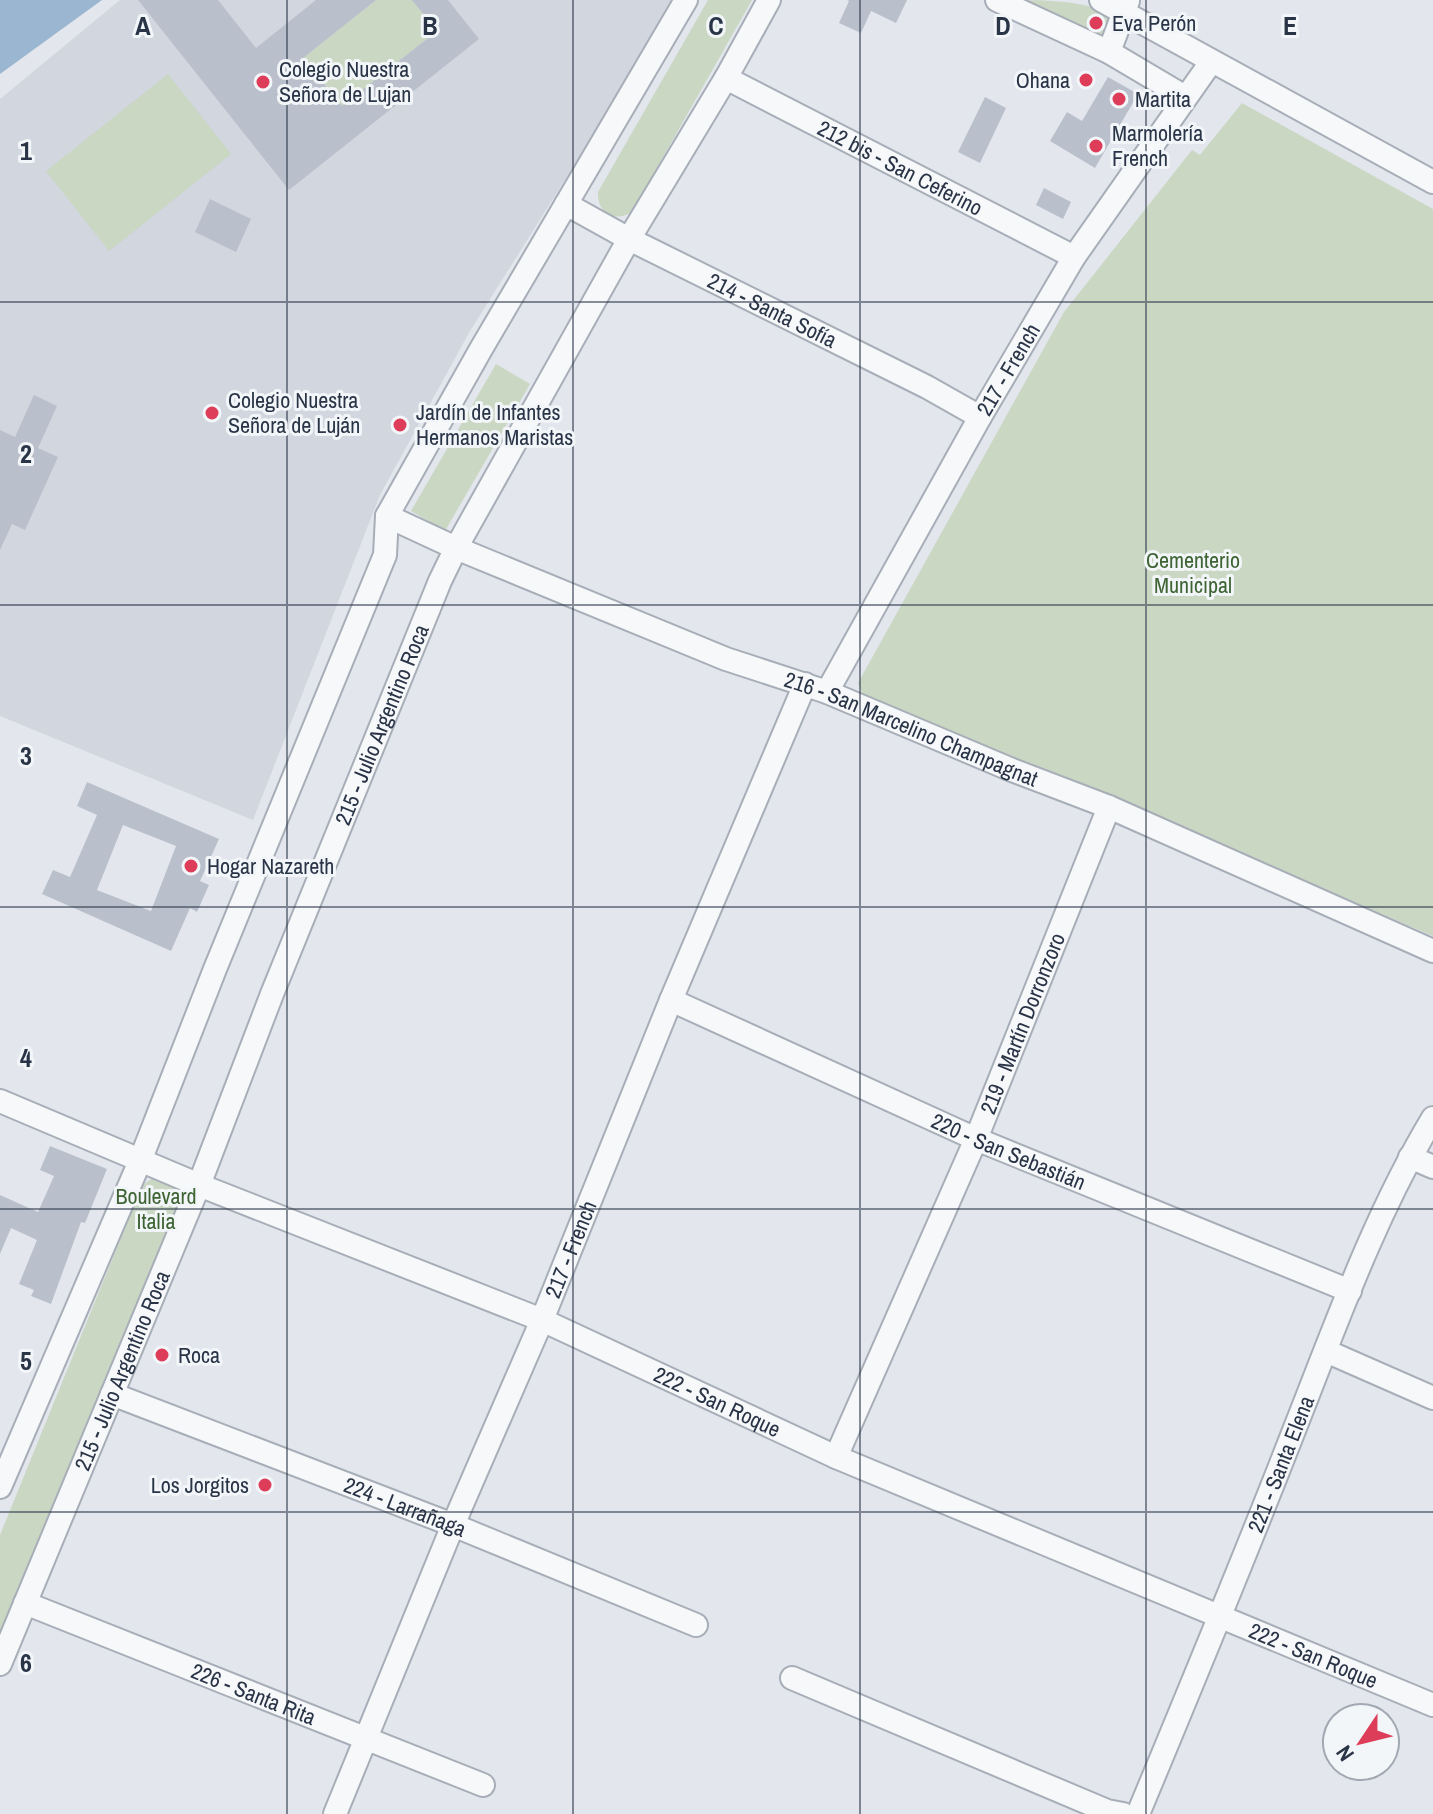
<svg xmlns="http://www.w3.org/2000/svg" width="1433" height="1814" font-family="'Archivo Narrow',sans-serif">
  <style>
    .built { fill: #d1d6df }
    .green { fill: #c9d7c3 }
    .water { fill: #9bb6d0 }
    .building { fill: #bac0cb; fill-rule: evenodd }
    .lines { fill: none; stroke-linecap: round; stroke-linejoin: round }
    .minor-casing { stroke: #a7aeb8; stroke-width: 26 }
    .minor { stroke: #f7f8fa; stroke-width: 22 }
    .grid { fill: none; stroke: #293447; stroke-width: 2; stroke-opacity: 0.55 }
    .poi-dot { fill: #dd3d58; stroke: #f3f6f9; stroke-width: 3 }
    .labels { text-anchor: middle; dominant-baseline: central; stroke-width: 6; stroke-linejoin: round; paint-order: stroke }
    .poi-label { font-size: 22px; fill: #293447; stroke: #f3f6f9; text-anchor: start }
    .street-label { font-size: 22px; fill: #293447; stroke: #f3f6f9 }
    .park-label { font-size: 22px; fill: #3e6434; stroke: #f3f6f9 }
    .grid-label { font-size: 26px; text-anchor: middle; font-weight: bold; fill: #293447; stroke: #f3f6f9; stroke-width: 6; stroke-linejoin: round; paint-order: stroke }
  </style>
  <rect width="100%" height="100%" fill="#e3e7ed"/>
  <polygon class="built" points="120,0 678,0 470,331 380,495 253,820 0,716 0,99"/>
  <g class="green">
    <polygon points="376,0 412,0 437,31 342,106 303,58"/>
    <path d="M708 0H752L632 212C614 223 597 213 598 192Z"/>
    <path d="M1018 0C1036 0 1135 0 1104 34L1094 35Z"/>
    <polygon points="168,74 231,154 109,251 46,171"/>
    <polygon points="1242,103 1433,209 1433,936 862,693 858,683 1064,312 1192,150 1200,155"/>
    <polygon points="496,364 530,384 445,531 411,511"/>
    <polygon points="157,1178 178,1188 183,1197 0,1648 0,1535 142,1186 151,1179"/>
  </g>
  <polygon class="water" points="0,0 102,0 0,74"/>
  <g class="building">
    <polygon points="138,0 218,0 256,48 316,0 376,0 303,58 342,106 437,31 412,0 448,0 479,39 289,190"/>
    <polygon points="847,0 907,0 896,23 871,11 861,33 839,23 849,1"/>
    <polygon points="1108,77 1138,94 1095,168 1050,141 1067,112 1082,121"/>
    <polygon points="985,97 1006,108 980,163 958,152"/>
    <polygon points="1044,188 1071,202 1063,219 1036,205"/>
    <polygon points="210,199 251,219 236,252 195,232"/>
    <polygon points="34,395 57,406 38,448 58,457 25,530 12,524 0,550 0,430 15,437"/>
    <path d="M87 782 219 839 200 881 209 885 197 912 190 908 171 951 42 894 53 870 70 877 97 815 77 806ZM123 825 176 846 151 911 97 890Z"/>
    <polygon points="50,1146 107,1169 85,1223 81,1222 51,1304 31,1296 34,1290 19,1284 37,1240 11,1228 0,1254 0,1195 38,1212 54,1176 40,1170"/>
  </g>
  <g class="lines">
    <g class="minor-casing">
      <g id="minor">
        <polyline points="997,0 1109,52 1185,97"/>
        <polyline points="1101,0 1433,182"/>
        <polyline points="1109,52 1128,1"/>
        <path id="s1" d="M726 78 1074 257"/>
        <path id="s2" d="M566 204 629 239 927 387 980 417"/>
        <path id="s3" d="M387 516 456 548 726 659 827 692 1012 770 1109 807 1433 951"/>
        <path id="s4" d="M827 692 980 417 1074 257 1211 62"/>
        <path id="s5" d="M671 1000 976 1139 1350 1291"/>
        <path id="s6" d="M0 1101 199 1185 542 1320 836 1457 1433 1705"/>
        <polyline points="1410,1157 1433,1167"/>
        <polyline points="1326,1351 1433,1398"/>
        <path id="s7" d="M112 1394 453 1525 696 1625"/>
        <path id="s8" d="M836 1457 976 1139 1109 807"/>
        <polyline points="0,1487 140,1161 215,969 385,555 387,516 481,349 686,0"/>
        <path id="s9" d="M25 1603 483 1785"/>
        <path id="s10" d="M0 1664 199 1185 272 994 440 581 456 548 629 239 726 78 769 0"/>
        <polyline points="792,1678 1107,1811 1123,1814"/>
        <path id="s11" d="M335 1814 453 1525 542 1320 671 1000 805 684"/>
        <path id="s12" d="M1138 1814C1191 1687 1243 1561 1293 1433 1335 1327 1374 1216 1433 1118"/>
      </g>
    </g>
    <use href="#minor" class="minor"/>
  </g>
  <path class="grid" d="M287 0V1814M573 0V1814M860 0V1814M1146 0V1814M0 302H1433M0 605H1433M0 907H1433M0 1209H1433M0 1512H1433"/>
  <g class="poi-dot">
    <circle cx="1096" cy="23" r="8"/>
    <circle cx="1086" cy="80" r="8"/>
    <circle cx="263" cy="82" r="8"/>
    <circle cx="1119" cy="99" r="8"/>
    <circle cx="1096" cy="146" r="8"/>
    <circle cx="212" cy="413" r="8"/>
    <circle cx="400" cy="425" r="8"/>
    <circle cx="191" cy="866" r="8"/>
    <circle cx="162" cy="1355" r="8"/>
    <circle cx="265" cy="1485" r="8"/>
  </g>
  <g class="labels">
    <g class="poi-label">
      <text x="1112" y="23">Eva Perón</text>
      <text x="279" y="69">Colegio Nuestra<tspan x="279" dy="25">Señora de Lujan</tspan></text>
      <text x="1070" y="80" text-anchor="end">Ohana</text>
      <text x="1135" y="99">Martita</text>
      <text x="1112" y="133">Marmolería<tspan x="1112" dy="25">French</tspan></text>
      <text x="228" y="400">Colegio Nuestra<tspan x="228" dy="25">Señora de Luján</tspan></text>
      <text x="416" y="412">Jardín de Infantes<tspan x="416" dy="25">Hermanos Maristas</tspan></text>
      <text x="207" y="866">Hogar Nazareth</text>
      <text x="178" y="1355">Roca</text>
      <text x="249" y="1485" text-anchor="end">Los Jorgitos</text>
    </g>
    <g class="street-label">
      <text stroke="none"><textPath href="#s1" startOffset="196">212 bis - San Ceferino</textPath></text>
      <text stroke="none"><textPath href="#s2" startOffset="232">214 - Santa Sofía</textPath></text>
      <text stroke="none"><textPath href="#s4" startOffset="370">217 - French</textPath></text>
      <text stroke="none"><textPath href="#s10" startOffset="1014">215 - Julio Argentino Roca</textPath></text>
      <text stroke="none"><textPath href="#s3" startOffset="566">216 - San Marcelino Champagnat</textPath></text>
      <text stroke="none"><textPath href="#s8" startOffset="472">219 - Martín Dorronzoro</textPath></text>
      <text stroke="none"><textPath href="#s5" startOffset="370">220 - San Sebastián</textPath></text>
      <text stroke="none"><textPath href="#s11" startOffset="612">217 - French</textPath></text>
      <text stroke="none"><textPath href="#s10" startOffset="318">215 - Julio Argentino Roca</textPath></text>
      <text stroke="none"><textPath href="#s6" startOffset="778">222 - San Roque</textPath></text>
      <text stroke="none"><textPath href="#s12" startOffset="378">221 - Santa Elena</textPath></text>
      <text stroke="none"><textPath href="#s7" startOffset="314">224 - Larrañaga</textPath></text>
      <text stroke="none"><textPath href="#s6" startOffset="1426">222 - San Roque</textPath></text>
      <text stroke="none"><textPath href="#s9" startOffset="246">226 - Santa Rita</textPath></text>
    </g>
    <g class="park-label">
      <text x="1193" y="560">Cementerio<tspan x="1193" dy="25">Municipal</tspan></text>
      <text x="156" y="1196">Boulevard<tspan x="156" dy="25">Italia</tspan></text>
    </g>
  </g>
  <g class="grid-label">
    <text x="143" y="35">A</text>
    <text x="430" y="35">B</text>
    <text x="716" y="35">C</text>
    <text x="1003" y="35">D</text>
    <text x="1290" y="35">E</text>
    <text x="26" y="160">1</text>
    <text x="26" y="463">2</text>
    <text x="26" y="765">3</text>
    <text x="26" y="1067">4</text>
    <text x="26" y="1370">5</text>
    <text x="26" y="1672">6</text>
  </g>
  <g transform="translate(1361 1742) rotate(235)"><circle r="38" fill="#f3f6f9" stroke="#a2a8b2" stroke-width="2"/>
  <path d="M0-6L14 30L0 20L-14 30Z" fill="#dd3d58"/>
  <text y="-12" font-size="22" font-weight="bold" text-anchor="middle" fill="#293447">N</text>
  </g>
</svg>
